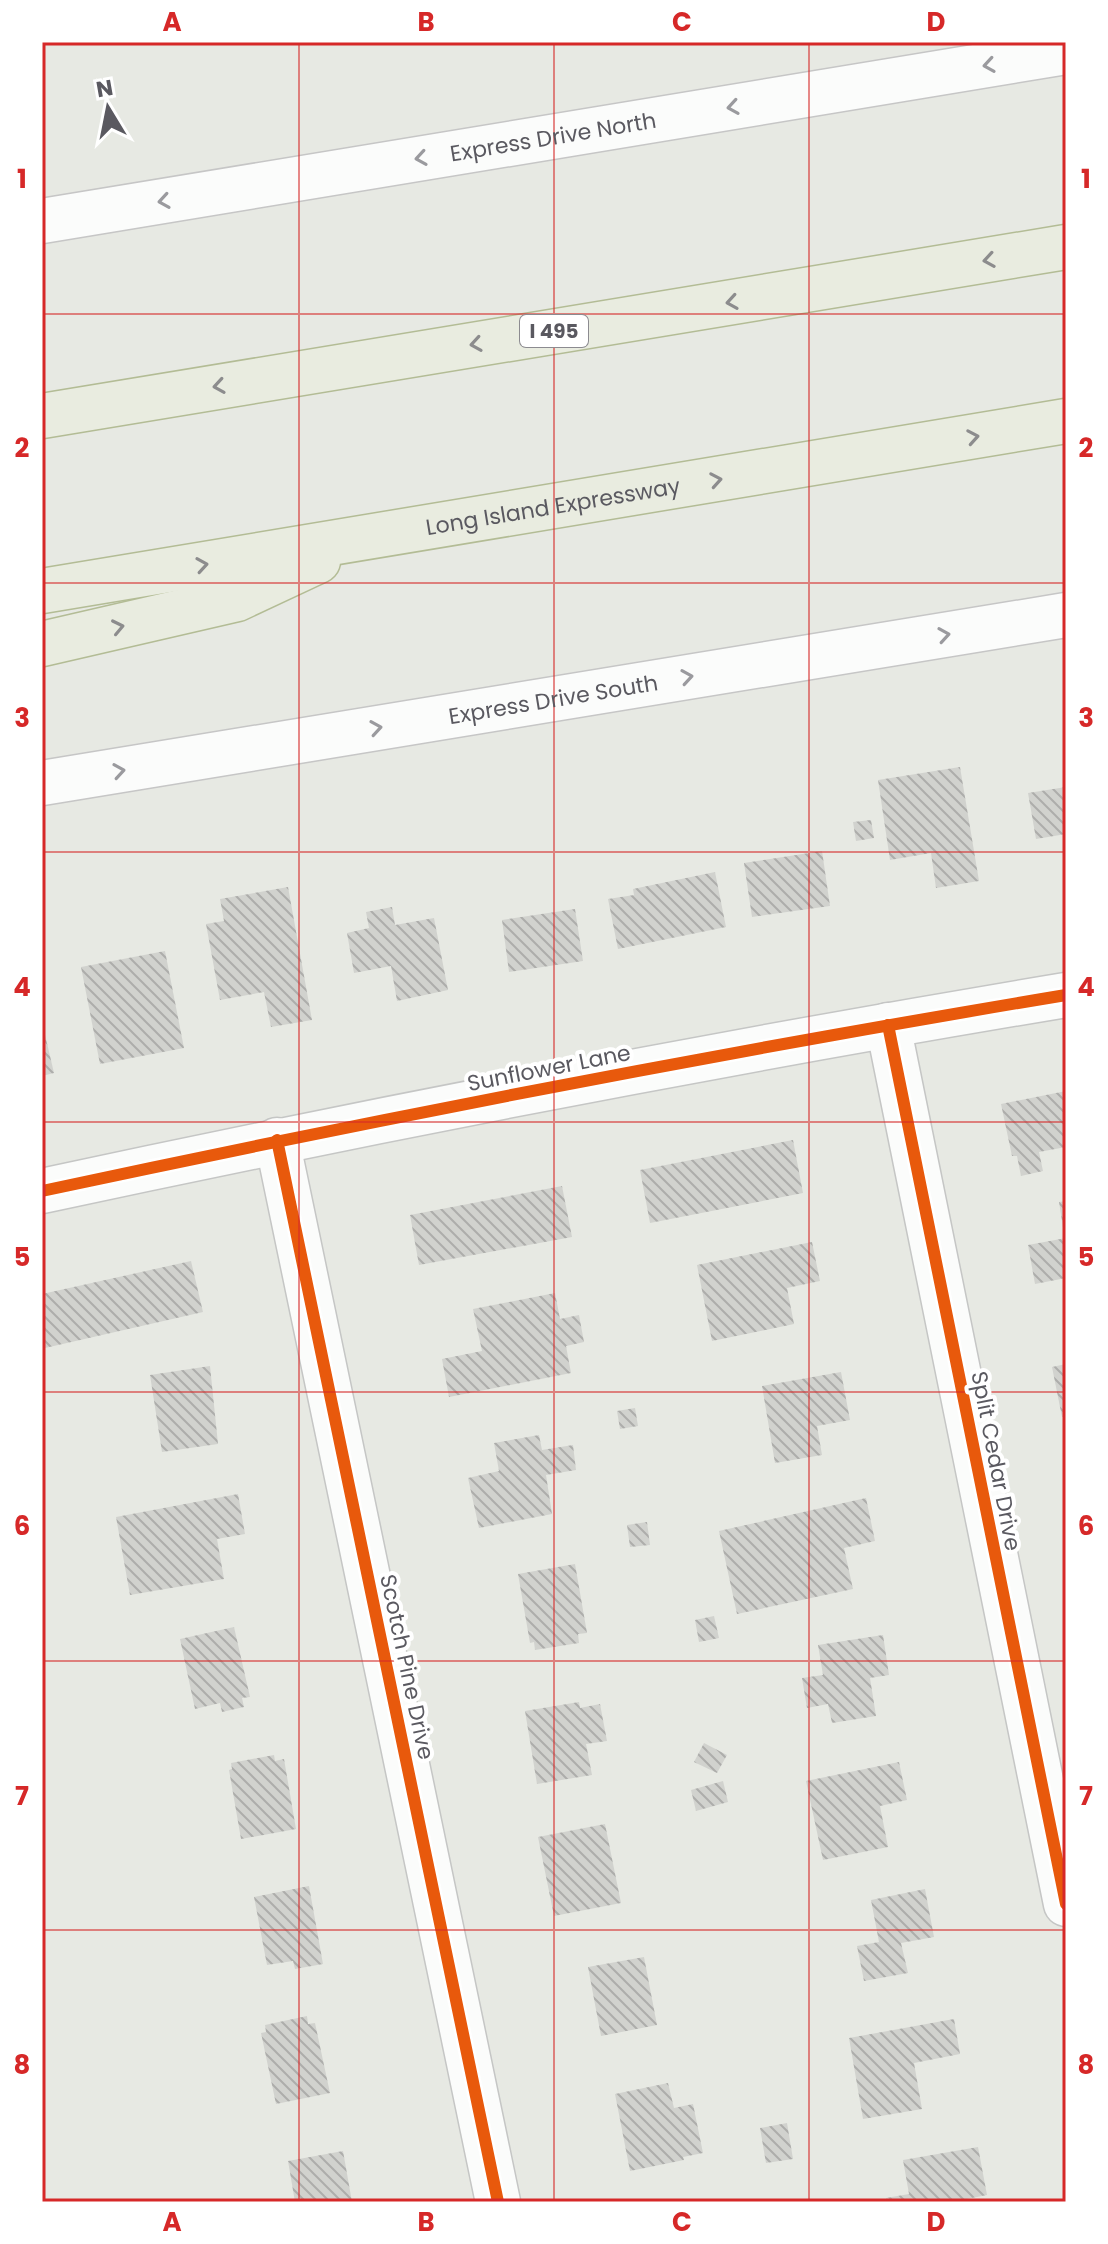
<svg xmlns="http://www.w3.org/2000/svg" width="1108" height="2244" font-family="Poppins,sans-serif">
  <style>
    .building { fill: url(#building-back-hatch) }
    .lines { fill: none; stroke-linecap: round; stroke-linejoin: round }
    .minor-casing { stroke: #c5c6c5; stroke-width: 47 }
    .secondary-casing { stroke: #c6c6c6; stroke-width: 47 }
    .motorway-casing { stroke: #b3bc95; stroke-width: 47 }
    .minor { stroke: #fbfcfb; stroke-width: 44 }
    .secondary { stroke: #fbfcfb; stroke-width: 44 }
    .motorway { stroke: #e9ece0; stroke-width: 44 }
    .cycleway-casing { stroke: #fff; stroke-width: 17 }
    .cycleway { stroke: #e8590c; stroke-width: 12 }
    .oneway { stroke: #9a9a9e }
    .oneway2 { stroke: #8c8c8d }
    .grid { fill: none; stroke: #d62828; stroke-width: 2; stroke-opacity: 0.55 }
    .labels { text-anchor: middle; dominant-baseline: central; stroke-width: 8; stroke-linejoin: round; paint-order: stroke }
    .shield { fill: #fff; stroke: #8c8b90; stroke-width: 2 }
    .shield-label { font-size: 20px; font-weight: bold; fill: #5a5960 }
    .street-label { font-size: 22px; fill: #5a5960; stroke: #fff }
    .neatline { fill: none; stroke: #d62828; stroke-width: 3 }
    .grid-label { font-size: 26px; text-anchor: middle; font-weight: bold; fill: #d62828 }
  </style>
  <defs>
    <pattern id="building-back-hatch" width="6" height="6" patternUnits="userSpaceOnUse" patternTransform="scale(2)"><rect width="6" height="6" fill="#d1d2ce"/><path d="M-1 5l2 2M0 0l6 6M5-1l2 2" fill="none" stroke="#adadab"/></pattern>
  </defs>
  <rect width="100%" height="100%" fill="#e7e9e3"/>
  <g class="building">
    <polygon points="960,767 979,881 936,888 931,853 890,860 878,780"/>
    <polygon points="1066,787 1066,834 1036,839 1028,793"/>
    <polygon points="871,820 874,838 856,841 853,822"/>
    <polygon points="822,851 830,906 752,917 744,863"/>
    <polygon points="715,872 726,927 618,949 608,899 634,895 633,889"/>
    <polygon points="288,887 312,1020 271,1027 264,992 220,1000 206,924 224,921 220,899"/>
    <polygon points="392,907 395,925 434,918 448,990 397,1001 391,966 354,973 347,933 369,928 366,912"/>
    <polygon points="575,909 583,961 509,972 502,920"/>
    <polygon points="165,951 184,1048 100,1064 81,967"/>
    <polygon points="42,1022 54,1073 42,1076"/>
    <polygon points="1066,1091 1066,1147 1039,1152 1043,1171 1021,1176 1017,1156 1012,1156 1001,1104"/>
    <polygon points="793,1140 803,1193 650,1223 640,1170"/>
    <polygon points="562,1186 572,1237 419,1265 410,1215"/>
    <polygon points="1066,1201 1066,1233 1064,1234 1059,1202"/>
    <polygon points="1066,1238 1066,1278 1035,1284 1028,1245"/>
    <polygon points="812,1242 820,1281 787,1288 794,1324 712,1341 697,1265"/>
    <polygon points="191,1261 203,1312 45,1348 42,1294"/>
    <polygon points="555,1293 560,1319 579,1315 584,1342 566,1346 571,1373 449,1397 442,1359 482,1351 473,1309"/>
    <polygon points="1066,1364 1066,1417 1062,1417 1052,1367"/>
    <polygon points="210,1366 218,1444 162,1452 150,1375"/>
    <polygon points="841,1372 850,1420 817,1426 822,1455 775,1463 762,1386"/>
    <polygon points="635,1408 638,1426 620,1429 617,1411"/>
    <polygon points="539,1435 542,1450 573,1445 576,1470 546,1475 552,1514 479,1528 468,1478 499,1471 494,1443"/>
    <polygon points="238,1494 245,1534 217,1539 224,1579 130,1595 116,1517"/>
    <polygon points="866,1498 875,1541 844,1548 853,1589 737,1614 719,1531"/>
    <polygon points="647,1522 650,1545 630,1547 627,1525"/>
    <polygon points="575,1564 587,1633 578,1634 579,1643 535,1650 534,1642 530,1643 518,1574"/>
    <polygon points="714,1616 719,1638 699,1642 695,1620"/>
    <polygon points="234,1627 250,1697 242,1698 244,1707 222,1712 220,1703 195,1709 180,1639"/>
    <polygon points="883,1635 889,1675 870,1678 876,1716 832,1723 828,1704 807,1708 802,1678 823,1675 818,1645"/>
    <polygon points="579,1702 580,1708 600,1704 607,1741 586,1744 592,1775 537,1784 525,1711"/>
    <polygon points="704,1743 727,1755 717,1773 694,1762"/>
    <polygon points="274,1755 275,1761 284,1759 296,1829 241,1839 229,1770 232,1769 231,1763"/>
    <polygon points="899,1762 907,1800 880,1806 888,1847 823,1860 806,1781"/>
    <polygon points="723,1781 728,1802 696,1811 691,1790"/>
    <polygon points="605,1824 621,1903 554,1916 538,1837"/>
    <polygon points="309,1886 323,1964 295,1969 293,1961 267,1965 254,1897"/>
    <polygon points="925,1889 934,1937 901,1943 908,1973 864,1981 857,1946 879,1942 871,1900"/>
    <polygon points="644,1957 657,2025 601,2036 588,1967"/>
    <polygon points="307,2016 308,2024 315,2023 330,2093 276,2104 261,2033 266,2032 265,2025"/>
    <polygon points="954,2019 960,2054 914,2063 922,2109 863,2119 849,2038"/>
    <polygon points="668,2083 674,2108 693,2104 703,2153 683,2157 684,2160 630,2171 615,2094"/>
    <polygon points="787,2123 793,2159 766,2163 760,2128"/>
    <polygon points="978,2147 987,2195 952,2202 887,2202 886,2198 909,2194 903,2160"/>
    <polygon points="343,2151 352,2202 295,2202 288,2161"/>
  </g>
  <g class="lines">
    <g class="minor-casing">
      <g id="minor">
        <polyline points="888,1025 1066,1904"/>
        <polyline points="277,1140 498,2202"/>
        <path d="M42 1191C382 1118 723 1052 1066 995"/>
      </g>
    </g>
    <g class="secondary-casing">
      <g id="secondary">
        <path id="s1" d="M42 221 1066 52"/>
        <path id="s2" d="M42 783 1066 615"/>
      </g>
    </g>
    <g class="motorway-casing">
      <g id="motorway">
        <polyline points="42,416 1066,247"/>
        <path id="s3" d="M42 591 1066 421"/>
        <polyline points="42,644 237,599 318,561"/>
      </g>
    </g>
    <use href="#minor" class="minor"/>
    <use href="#secondary" class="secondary"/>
    <use href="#motorway" class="motorway"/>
    <g class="cycleway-casing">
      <g id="cycleway">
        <polyline points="888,1025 1066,1904"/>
        <polyline points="277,1140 498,2202"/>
        <path d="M42 1191C382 1118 723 1052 1066 995"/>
      </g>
    </g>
    <use href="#cycleway" class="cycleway"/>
  </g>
  <defs><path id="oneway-chevron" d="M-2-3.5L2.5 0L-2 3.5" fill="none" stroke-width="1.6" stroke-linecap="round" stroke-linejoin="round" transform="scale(2)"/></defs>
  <g class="oneway">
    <use href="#oneway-chevron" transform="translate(989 65) rotate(171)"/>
    <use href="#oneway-chevron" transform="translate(733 107) rotate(171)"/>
    <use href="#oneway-chevron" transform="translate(421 158) rotate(171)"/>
    <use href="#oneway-chevron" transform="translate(164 201) rotate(171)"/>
    <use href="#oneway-chevron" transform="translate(944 635) rotate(-9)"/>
    <use href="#oneway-chevron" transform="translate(687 677) rotate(-9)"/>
    <use href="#oneway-chevron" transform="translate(376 728) rotate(-9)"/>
    <use href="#oneway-chevron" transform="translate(119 771) rotate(-9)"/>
  </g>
  <g class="oneway2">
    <use href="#oneway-chevron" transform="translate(989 260) rotate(171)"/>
    <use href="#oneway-chevron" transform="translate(732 302) rotate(171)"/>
    <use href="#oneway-chevron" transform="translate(476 344) rotate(171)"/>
    <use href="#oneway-chevron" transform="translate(219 386) rotate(171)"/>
    <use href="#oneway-chevron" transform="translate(973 437) rotate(-10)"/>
    <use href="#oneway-chevron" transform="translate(716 480) rotate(-10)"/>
    <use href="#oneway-chevron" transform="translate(202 565) rotate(-9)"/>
    <use href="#oneway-chevron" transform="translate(118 627) rotate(-12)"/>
  </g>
  <path class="grid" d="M299 42V2202M554 42V2202M809 42V2202M42 314H1066M42 583H1066M42 852H1066M42 1122H1066M42 1392H1066M42 1661H1066M42 1930H1066"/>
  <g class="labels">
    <rect class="shield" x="520" y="315" width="68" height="32" rx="6"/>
    <g class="shield-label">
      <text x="554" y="331">I 495</text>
    </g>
    <g class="street-label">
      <text stroke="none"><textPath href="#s1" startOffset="518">Express Drive North</textPath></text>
      <text stroke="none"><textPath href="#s3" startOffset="518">Long Island Expressway</textPath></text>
      <text stroke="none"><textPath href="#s2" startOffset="518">Express Drive South</textPath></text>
      <text transform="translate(549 1068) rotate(-11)">Sunflower Lane</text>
      <text transform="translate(996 1461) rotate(79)">Split Cedar Drive</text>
      <text transform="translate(407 1667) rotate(78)">Scotch Pine Drive</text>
    </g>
  </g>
  <rect width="1108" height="2244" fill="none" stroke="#ffffff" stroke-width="88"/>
  <g transform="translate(108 108) rotate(350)" stroke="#ffffff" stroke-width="6" paint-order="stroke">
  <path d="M0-6L14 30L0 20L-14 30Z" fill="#5a5960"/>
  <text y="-12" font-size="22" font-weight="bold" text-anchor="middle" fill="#5a5960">N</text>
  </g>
  <rect x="44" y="44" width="1020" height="2156" class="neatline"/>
  <g class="grid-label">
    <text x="172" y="31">A</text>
    <text x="426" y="31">B</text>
    <text x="682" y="31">C</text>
    <text x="936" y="31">D</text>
    <text x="22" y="188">1</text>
    <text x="1086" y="188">1</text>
    <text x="22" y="457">2</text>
    <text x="1086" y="457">2</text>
    <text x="22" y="727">3</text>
    <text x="1086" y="727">3</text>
    <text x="22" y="996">4</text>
    <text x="1086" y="996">4</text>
    <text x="22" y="1266">5</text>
    <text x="1086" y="1266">5</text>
    <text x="22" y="1535">6</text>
    <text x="1086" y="1535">6</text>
    <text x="22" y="1805">7</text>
    <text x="1086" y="1805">7</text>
    <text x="22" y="2074">8</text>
    <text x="1086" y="2074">8</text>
    <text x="172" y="2231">A</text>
    <text x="426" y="2231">B</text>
    <text x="682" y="2231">C</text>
    <text x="936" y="2231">D</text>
  </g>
</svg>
